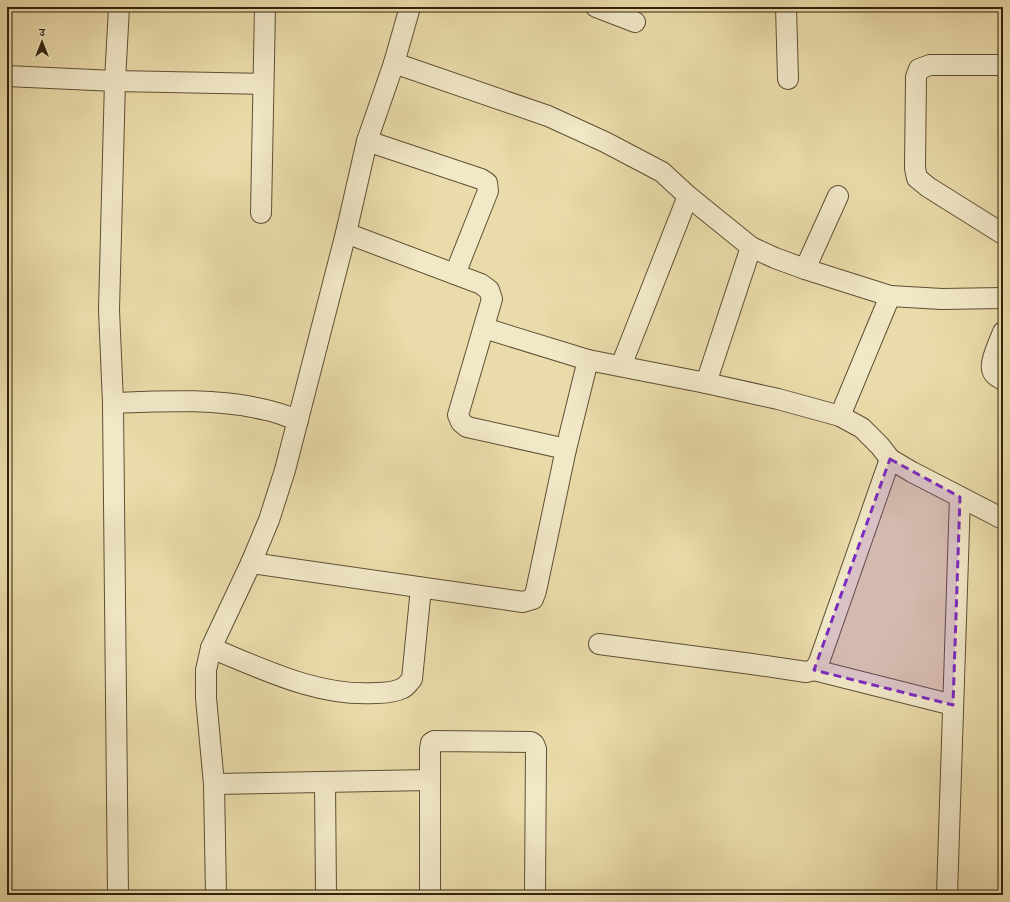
<svg xmlns="http://www.w3.org/2000/svg" width="1010" height="902" font-family="'Libre Caslon Text','Noto Serif Devanagari',serif">
  <style>
    .lines { fill: none; stroke-linecap: round; stroke-linejoin: round }
    .street-casing { stroke: #5f5034; stroke-width: 22 }
    .street { stroke: #f1e8c8; stroke-width: 20 }
    .marked { fill: #7b2cbf; fill-opacity: 0.2; stroke: #7b2cbf; stroke-width: 3; stroke-dasharray: 8 5; stroke-linejoin: round }
  </style>
  <rect width="100%" height="100%" fill="#eadcaa"/>
  <filter id="stains"><feTurbulence type="fractalNoise" baseFrequency=".005" numOctaves="4"/><feColorMatrix values="0 0 0 0 .2 0 0 0 0 .09 0 0 0 0 .02 0 0 0 .5 -.17"/></filter>
  <radialGradient id="worn" r=".72"><stop offset=".6" stop-color="#630" stop-opacity="0"/><stop offset="1" stop-color="#630" stop-opacity=".3"/></radialGradient>
  <g class="lines">
    <g class="street-casing">
      <g id="street">
        <polyline points="596,7 635,22"/>
        <polyline points="786,7 788,79"/>
        <polyline points="394,63 548,116 605,142 662,172 688,196 751,247 775,258 805,269 890,296 942,299 1003,298"/>
        <polyline points="1003,65 930,65 919,69 916,77 915,168 917,178 928,187 1003,234"/>
        <polyline points="7,76 115,81 263,84"/>
        <polyline points="367,141 481,179 487,183 488,191 455,274"/>
        <polyline points="261,213 265,7"/>
        <polyline points="346,233 481,284 489,290 492,299 458,415 461,422 467,427 566,449"/>
        <polyline points="805,269 838,196"/>
        <polyline points="484,328 588,360 706,383 778,399 840,416 862,428 880,446 890,459 912,472 1003,519"/>
        <path d="M1003 332C1000 340 990 361 992 369 993 375 998 377 1003 380"/>
        <polyline points="621,366 688,196"/>
        <polyline points="706,383 751,247"/>
        <path d="M113 403C164 401 216 398 266 410 277 412 288 417 298 420"/>
        <polyline points="840,416 890,296"/>
        <polyline points="251,563 523,602 533,599 536,591 566,449 588,360"/>
        <polyline points="599,644 752,664 806,672 814,670 819,662 890,459"/>
        <path d="M211 648C263 669 318 697 376 693 385 693 395 692 403 688 406 687 409 682 412 679L421 588"/>
        <polyline points="814,670 953,705"/>
        <polyline points="325,782 326,895"/>
        <polyline points="214,784 430,780"/>
        <polyline points="118,895 113,403 109,310 115,81 119,7"/>
        <polyline points="216,895 214,784 206,698 206,670 211,648 251,563 269,520 285,470 346,233 367,141 394,63 410,7"/>
        <polyline points="430,895 430,749 431,743 434,741 531,742 534,744 536,749 535,895"/>
        <polyline points="947,895 960,497"/>
      </g>
    </g>
    <use href="#street" class="street"/>
  </g>
  <path class="marked" d="M890 459 960 497 953 705 814 670Z"/>
  <rect width="1010" height="902" fill="none" stroke="#eadcaa" stroke-width="24"/>
  <rect x="8" y="8" width="994" height="886" fill="none" stroke="#31220d" stroke-width="2"/>
  <rect x="12" y="12" width="986" height="878" fill="none" stroke="#31220d"/>
  <g transform="translate(42 42)" stroke="#f1e8c8" stroke-width="3" paint-order="stroke">
  <path d="M0-3L7 15L0 10L-7 15Z" fill="#31220d"/>
  <text y="-6" font-size="11" font-weight="bold" text-anchor="middle" fill="#31220d">उ</text>
  </g>
  <rect width="100%" height="100%" filter="url(#stains)"/>
  <rect width="100%" height="100%" fill="url(#worn)"/>
</svg>
